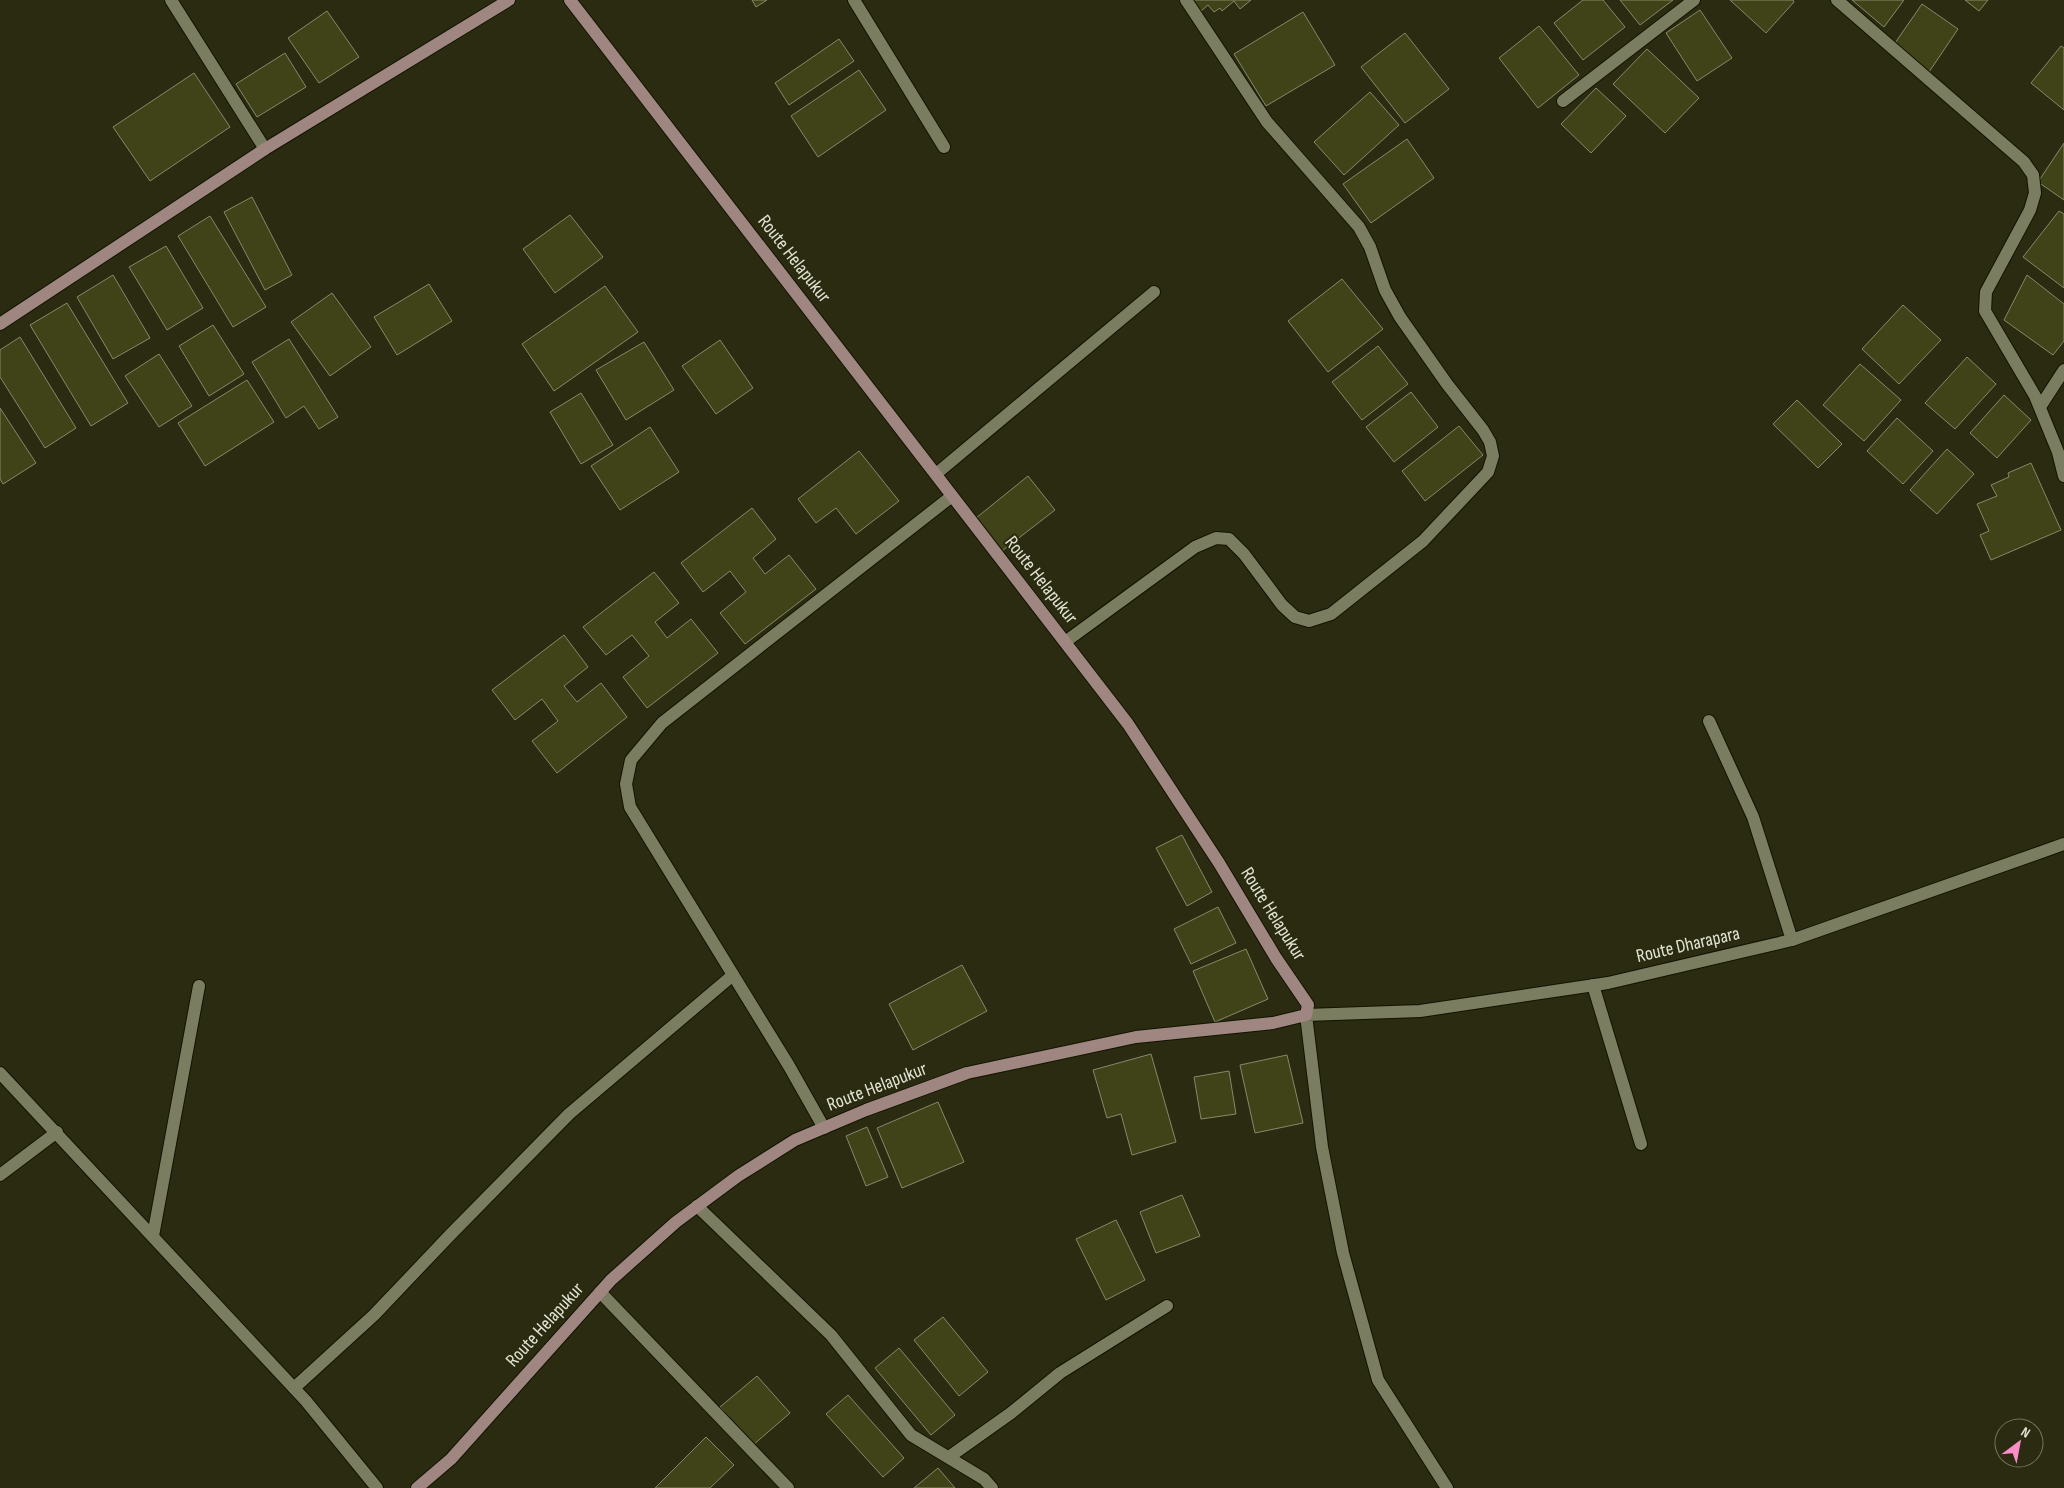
<svg xmlns="http://www.w3.org/2000/svg" width="2064" height="1488" font-family="'Sofia Sans Condensed',sans-serif">
  <style>
    .building { fill: #404317; stroke: #86896a }
    .lines { fill: none; stroke-linecap: round; stroke-linejoin: round }
    .lane-casing { stroke: #121400; stroke-width: 14 }
    .street-casing { stroke: #121400; stroke-width: 14 }
    .secondary-casing { stroke: #121400; stroke-width: 14 }
    .lane { stroke: #7a7d5f; stroke-width: 12 }
    .street { stroke: #7a7d5f; stroke-width: 12 }
    .secondary { stroke: #a08680; stroke-width: 12 }
    .labels { text-anchor: middle; dominant-baseline: central; stroke-width: 4; stroke-linejoin: round; paint-order: stroke }
    .street-label { font-size: 19px; fill: #e2e4d3; stroke: #2a2b10 }
  </style>
  <rect width="100%" height="100%" fill="#2a2b10"/>
  <g class="building">
    <polygon points="752,0 767,0 756,7"/>
    <polygon points="1193,0 1251,0 1240,9 1234,1 1222,11 1220,8 1214,12 1208,5 1201,11"/>
    <polygon points="1583,0 1603,0 1625,27 1583,60 1554,23"/>
    <polygon points="1620,0 1673,0 1640,25"/>
    <polygon points="1730,0 1793,0 1794,2 1766,33"/>
    <polygon points="1852,0 1904,0 1884,27"/>
    <polygon points="1965,0 1988,0 1979,11"/>
    <polygon points="1922,4 1958,29 1929,72 1895,43"/>
    <polygon points="1700,10 1732,58 1697,81 1666,33"/>
    <polygon points="327,11 359,57 319,83 288,38"/>
    <polygon points="1303,12 1335,65 1266,106 1234,54"/>
    <polygon points="1539,26 1579,75 1538,108 1499,58"/>
    <polygon points="1405,33 1449,89 1405,123 1361,67"/>
    <polygon points="839,39 854,61 789,105 775,83"/>
    <polygon points="2061,46 2064,48 2064,110 2031,83"/>
    <polygon points="1647,49 1699,98 1665,133 1613,84"/>
    <polygon points="285,53 306,87 257,117 236,84"/>
    <polygon points="859,70 886,110 818,157 791,116"/>
    <polygon points="194,73 230,127 150,181 113,127"/>
    <polygon points="1596,88 1626,116 1591,153 1561,124"/>
    <polygon points="1370,92 1399,125 1344,175 1314,142"/>
    <polygon points="1407,139 1434,178 1371,223 1343,184"/>
    <polygon points="2064,143 2064,200 2038,182"/>
    <polygon points="252,197 292,275 265,290 224,212"/>
    <polygon points="2059,211 2064,214 2064,288 2023,257"/>
    <polygon points="570,215 603,257 555,293 523,249"/>
    <polygon points="210,216 266,307 233,327 178,236"/>
    <polygon points="166,246 203,308 167,330 129,267"/>
    <polygon points="113,275 150,338 113,359 77,297"/>
    <polygon points="2027,275 2064,304 2064,341 2053,355 2004,320"/>
    <polygon points="1342,279 1383,329 1328,372 1288,321"/>
    <polygon points="429,284 452,321 397,355 374,317"/>
    <polygon points="605,286 638,332 554,391 522,344"/>
    <polygon points="332,293 371,347 330,376 291,322"/>
    <polygon points="67,303 128,403 91,426 30,325"/>
    <polygon points="1903,305 1941,340 1899,384 1862,349"/>
    <polygon points="213,325 244,374 209,396 179,346"/>
    <polygon points="20,337 76,428 45,448 0,377 0,350"/>
    <polygon points="289,339 338,417 319,429 304,406 286,418 252,362"/>
    <polygon points="720,340 753,388 716,414 682,366"/>
    <polygon points="644,342 674,390 626,420 596,370"/>
    <polygon points="1378,346 1408,384 1362,420 1332,382"/>
    <polygon points="159,354 192,406 159,427 125,376"/>
    <polygon points="1967,357 1996,384 1955,429 1925,403"/>
    <polygon points="1860,364 1901,400 1864,441 1823,405"/>
    <polygon points="247,380 274,422 205,466 178,423"/>
    <polygon points="1411,392 1438,427 1394,462 1366,427"/>
    <polygon points="581,393 613,445 581,464 550,412"/>
    <polygon points="2004,395 2031,420 1997,458 1970,433"/>
    <polygon points="1797,400 1842,444 1818,468 1773,424"/>
    <polygon points="0,408 36,463 3,484 0,479"/>
    <polygon points="1897,418 1933,451 1903,484 1867,451"/>
    <polygon points="1459,426 1483,455 1425,501 1402,471"/>
    <polygon points="650,427 679,472 620,510 591,466"/>
    <polygon points="1947,449 1974,474 1937,514 1910,490"/>
    <polygon points="859,451 899,501 856,534 836,508 816,523 798,499"/>
    <polygon points="2031,463 2061,530 1991,560 1980,535 1989,531 1977,504 1997,496 1991,485 2009,477 2008,473"/>
    <polygon points="1028,476 1055,510 1002,551 976,518"/>
    <polygon points="752,508 776,539 753,558 765,574 789,555 816,589 745,644 720,613 746,592 730,571 703,592 681,563"/>
    <polygon points="654,572 679,603 655,622 667,638 691,619 718,653 647,708 623,677 649,656 632,635 606,655 583,627"/>
    <polygon points="564,635 588,667 564,686 577,702 601,683 627,717 557,773 532,741 558,721 542,699 515,720 492,690"/>
    <polygon points="1182,835 1212,892 1187,906 1156,848"/>
    <polygon points="1218,907 1236,943 1191,964 1174,929"/>
    <polygon points="1246,949 1268,999 1215,1022 1193,971"/>
    <polygon points="962,965 987,1011 913,1050 889,1004"/>
    <polygon points="1151,1054 1176,1142 1132,1155 1121,1114 1107,1118 1093,1070"/>
    <polygon points="1287,1055 1303,1123 1255,1133 1240,1065"/>
    <polygon points="1229,1071 1236,1114 1201,1119 1194,1077"/>
    <polygon points="938,1102 964,1162 902,1188 877,1128"/>
    <polygon points="867,1127 888,1177 866,1186 846,1136"/>
    <polygon points="1182,1195 1200,1236 1156,1253 1140,1212"/>
    <polygon points="1116,1220 1145,1280 1106,1300 1076,1239"/>
    <polygon points="943,1317 988,1372 959,1396 914,1340"/>
    <polygon points="899,1348 955,1415 931,1435 875,1368"/>
    <polygon points="757,1376 790,1413 753,1445 720,1407"/>
    <polygon points="848,1395 904,1458 883,1477 826,1414"/>
    <polygon points="706,1437 734,1465 710,1488 655,1488"/>
    <polygon points="938,1468 955,1488 914,1488"/>
  </g>
  <g class="lines">
    <g class="lane-casing">
      <g id="lane">
        <polyline points="0,1175 57,1132"/>
        <polyline points="153,1236 199,986"/>
      </g>
    </g>
    <g class="street-casing">
      <g id="street">
        <polyline points="171,0 265,149"/>
        <polyline points="854,0 944,147"/>
        <polyline points="1837,0 2024,162 2033,175 2035,193 2030,210 1986,292 1985,311 2035,396 2058,452 2064,476"/>
        <polyline points="1563,101 1694,0"/>
        <polyline points="2040,407 2064,370"/>
        <polyline points="936,474 1154,292"/>
        <polyline points="1065,642 1195,547 1216,538 1229,539 1244,554 1282,605 1295,617 1309,621 1331,614 1423,541 1488,472 1493,456 1490,442 1483,430 1447,384 1400,317 1385,290 1370,247 1359,227 1267,122 1186,0"/>
        <polyline points="1709,721 1753,817 1792,940"/>
        <polyline points="1593,985 1641,1144"/>
        <polyline points="0,1073 306,1401 377,1488"/>
        <polyline points="824,1128 789,1066 630,807 626,784 631,760 662,723 952,496"/>
        <polyline points="697,1206 831,1335 911,1435 984,1479 992,1488"/>
        <polyline points="600,1292 788,1488"/>
        <polyline points="294,1388 374,1315 451,1234 569,1114 733,975"/>
        <polyline points="949,1457 1011,1413 1060,1373 1167,1306"/>
        <polyline points="1447,1488 1378,1380 1343,1253 1322,1147 1306,1015 1420,1011 1608,983 1792,940 2064,844"/>
      </g>
    </g>
    <g class="secondary-casing">
      <g id="secondary">
        <polyline points="0,324 265,149 509,0"/>
        <polyline points="417,1488 451,1459 611,1280 676,1222 738,1176 795,1140 866,1110 967,1073 1136,1037 1273,1023 1306,1015 1308,1005 1276,958 1219,863 1128,724 570,0"/>
      </g>
    </g>
    <use href="#lane" class="lane"/>
    <use href="#street" class="street"/>
    <use href="#secondary" class="secondary"/>
  </g>
  <g class="labels">
    <g class="street-label">
      <text transform="translate(794 259) rotate(52)">Route Helapukur</text>
      <text transform="translate(1041 580) rotate(52)">Route Helapukur</text>
      <text transform="translate(1273 914) rotate(58)">Route Helapukur</text>
      <text transform="translate(1688 945) rotate(-13)">Route Dharapara</text>
      <text transform="translate(877 1087) rotate(-21)">Route Helapukur</text>
      <text transform="translate(545 1325) rotate(-48)">Route Helapukur</text>
    </g>
  </g>
  <g transform="translate(2019 1443) rotate(32)"><circle r="24" fill="#2a2b10" stroke="#74755e"/>
  <path d="M0-4L9 19L0 12L-9 19Z" fill="#fa8fc8"/>
  <text y="-8" font-size="14" font-weight="bold" text-anchor="middle" fill="#e2e4d3">N</text>
  </g>
</svg>
